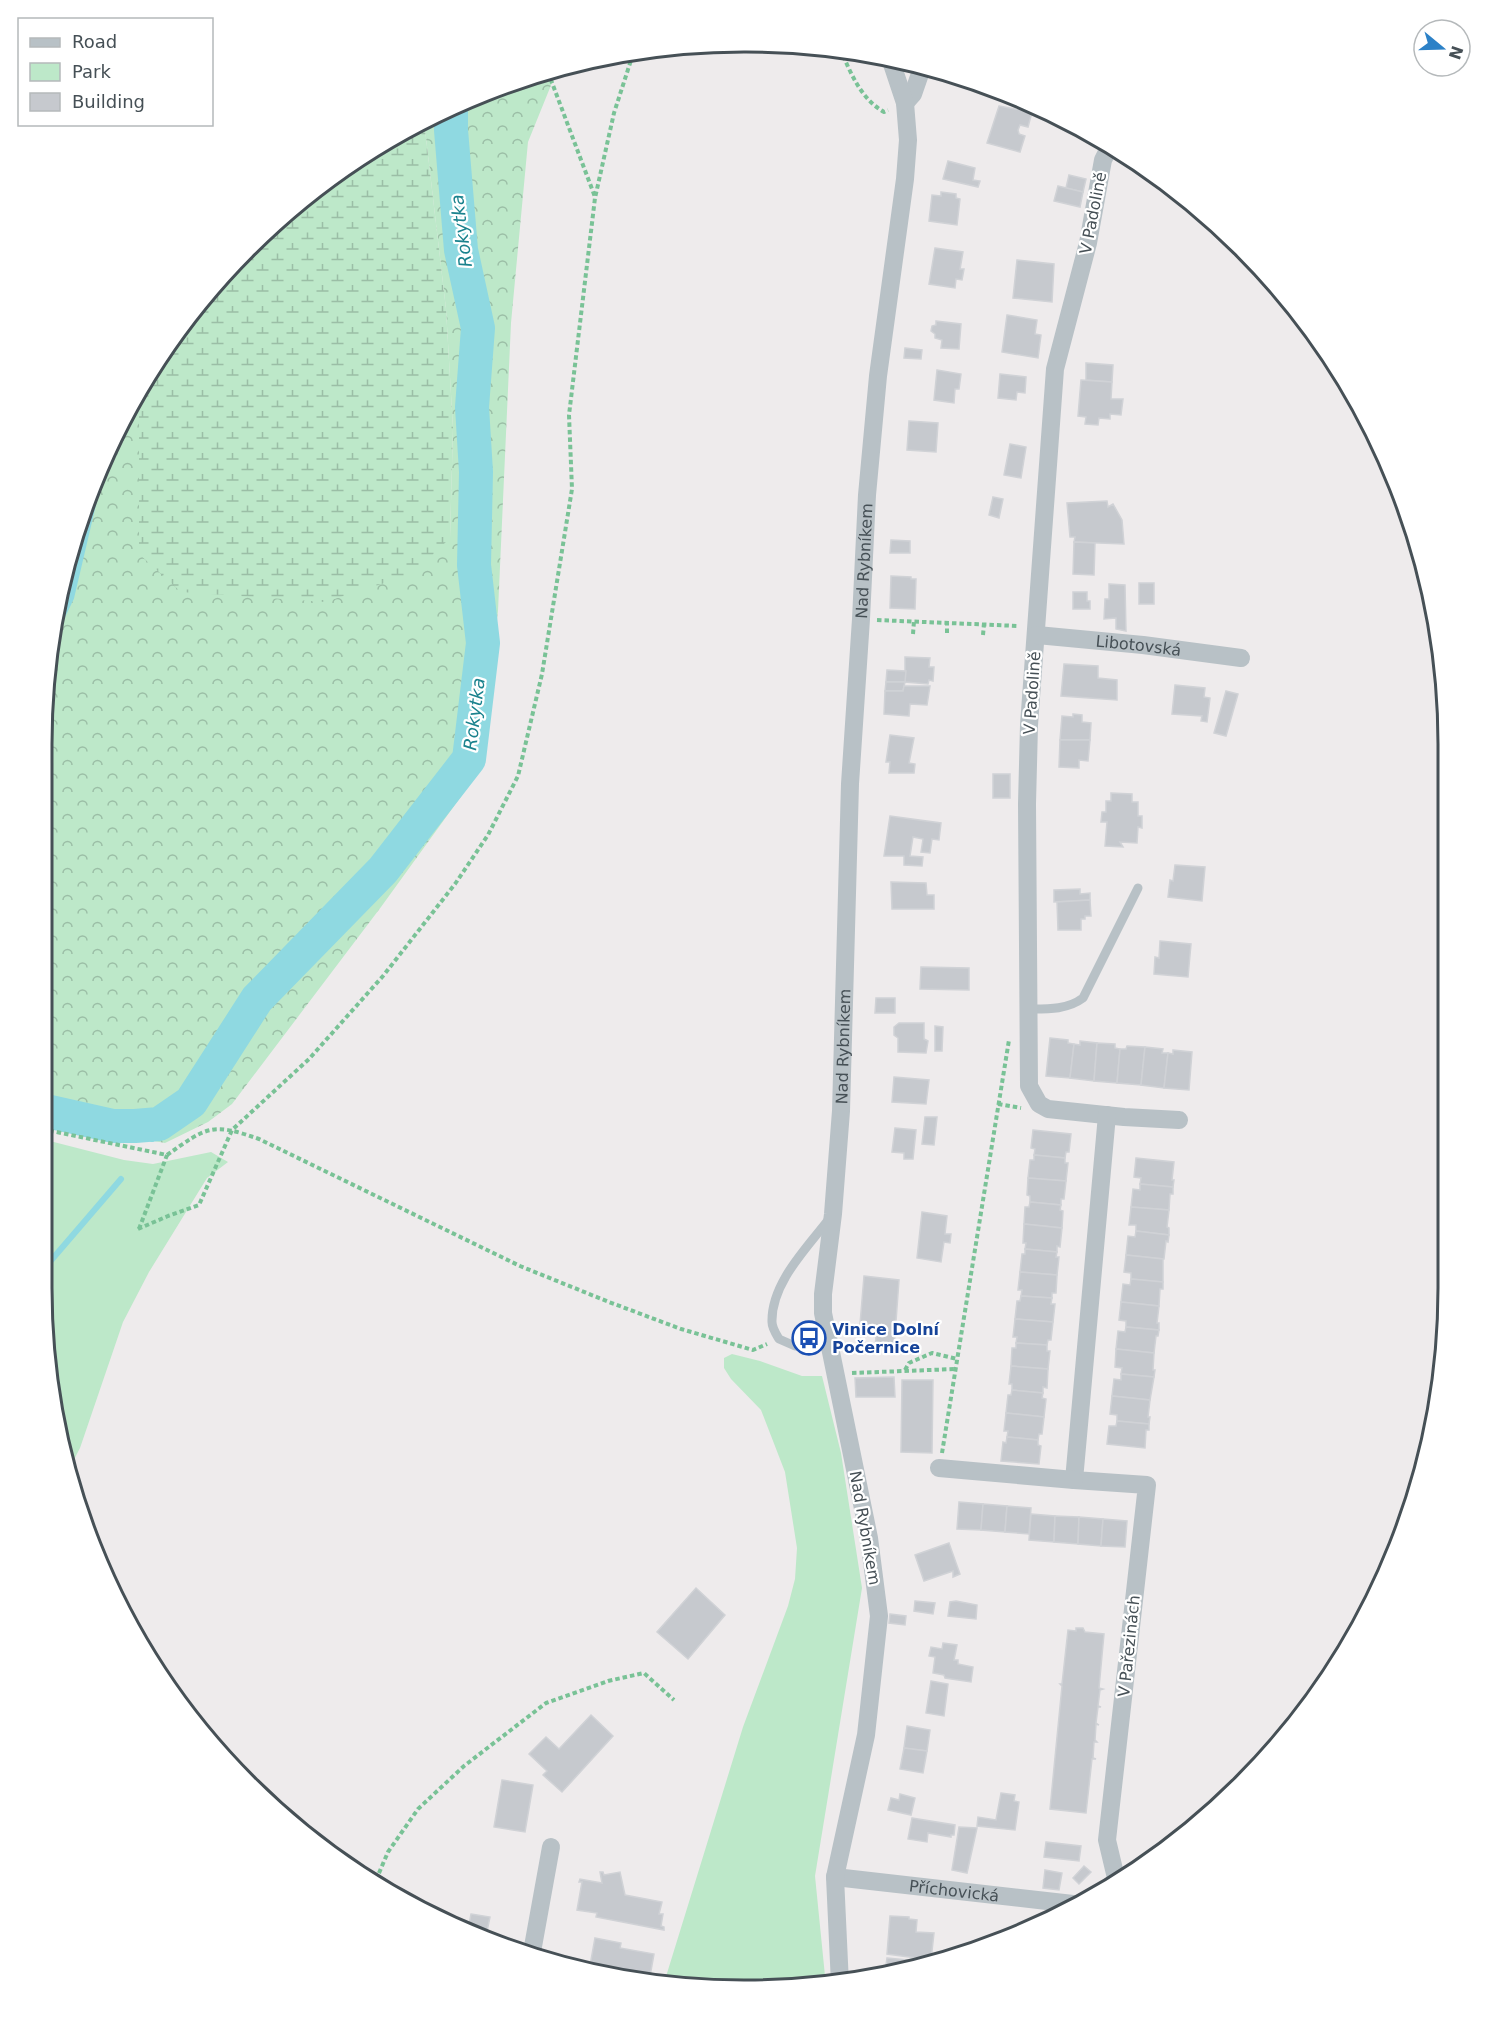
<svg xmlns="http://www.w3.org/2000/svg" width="1490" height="2033" font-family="'DejaVu Sans',sans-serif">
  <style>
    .green { fill: #bde8c9 }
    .forest { fill: url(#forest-crowns) }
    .wetland { fill: url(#wetland-marsh) }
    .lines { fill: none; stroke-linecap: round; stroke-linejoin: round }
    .stream { stroke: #8fd9e1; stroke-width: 6 }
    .river { stroke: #8fd9e1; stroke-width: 34 }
    .building { fill: #c6c9ce; stroke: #d0d2d6; stroke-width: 1.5 }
    .path { stroke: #79c296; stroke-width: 4; stroke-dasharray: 4.5 3; stroke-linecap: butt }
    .service { stroke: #b8c1c6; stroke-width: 9 }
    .minor { stroke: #b8c1c6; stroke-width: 18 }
    .labels { text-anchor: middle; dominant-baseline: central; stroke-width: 4.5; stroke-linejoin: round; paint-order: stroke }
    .street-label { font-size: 16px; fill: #465056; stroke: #fff }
    .transit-label { font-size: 16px; font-weight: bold; fill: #164399; stroke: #fff; text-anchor: start }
    .water-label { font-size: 18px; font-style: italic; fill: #1a828d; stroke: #fff }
    .rim { fill: none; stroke: #465056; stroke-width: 3 }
  </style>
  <defs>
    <pattern id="forest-crowns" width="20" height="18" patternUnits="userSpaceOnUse" patternTransform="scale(1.5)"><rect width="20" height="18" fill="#bde8c9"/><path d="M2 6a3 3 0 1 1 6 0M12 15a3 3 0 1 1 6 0" fill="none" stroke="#9bbea6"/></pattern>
    <pattern id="wetland-marsh" width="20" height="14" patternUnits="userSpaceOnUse" patternTransform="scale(1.5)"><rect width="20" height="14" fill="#bde8c9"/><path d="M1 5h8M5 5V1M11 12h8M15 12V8" fill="none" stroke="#9bbea6"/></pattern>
  </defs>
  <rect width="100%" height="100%" fill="#eeebec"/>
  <g class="green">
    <polygon points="42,1139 124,1160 153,1164 211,1152 228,1162 207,1178 149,1272 123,1322 80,1448 67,1473 42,1288"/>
    <polygon points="732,1354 760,1361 802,1376 822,1376 841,1453 862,1588 815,1876 826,1986 745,1991 664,1983 743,1727 788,1606 795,1579 797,1548 785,1472 761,1410 731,1379 724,1368 724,1358"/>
  </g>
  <polygon class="forest" points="558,68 528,142 511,323 498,611 482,755 470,784 381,907 232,1104 208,1122 165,1143 42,1121 43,699 66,563 96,476 139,395 139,554 450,538 453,428 446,309 424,121 434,115"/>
  <polygon class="wetland" points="424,121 446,309 453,428 450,538 413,574 325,602 181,592 139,554 139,395 160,355 217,281 317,187"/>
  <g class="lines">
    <g class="stream">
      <polyline points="55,631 71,598 95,496 99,469"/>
      <polyline points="152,1139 159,1124"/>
      <polyline points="42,1271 121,1179"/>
    </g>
    <polyline class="river" points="42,1110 113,1126 135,1126 159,1124 191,1102 257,999 383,870 469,759 483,643 474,565 476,472 472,407 478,328 461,250 451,130 451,108"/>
  </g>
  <g class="building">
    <polygon points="999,106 1032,112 1028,127 1020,125 1018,130 1019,134 1025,136 1020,152 987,143"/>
    <polygon points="1083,130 1100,138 1098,143 1081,139"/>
    <polygon points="948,161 975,168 973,180 980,181 978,187 943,179"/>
    <polygon points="1069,175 1086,179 1083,192 1066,188"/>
    <polygon points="1058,186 1083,192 1080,207 1054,201"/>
    <polygon points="941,192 956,194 956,198 960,199 957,225 929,221 932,195 941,196"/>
    <polygon points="935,248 963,252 960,269 964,269 962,280 956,279 955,288 929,284"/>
    <polygon points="1017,260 1054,264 1052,302 1013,298"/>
    <polygon points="1007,315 1037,320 1035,334 1041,335 1038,358 1002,352"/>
    <polygon points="936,321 961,324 959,349 941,348 942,340 935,338 935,334 931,331 932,326 936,325"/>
    <polygon points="905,348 922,350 921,359 904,358"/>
    <polygon points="1086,363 1113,365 1112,382 1086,380"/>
    <polygon points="937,370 961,374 959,389 955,389 954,403 934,400"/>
    <polygon points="1000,374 1026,377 1025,393 1017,392 1016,400 998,398"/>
    <polygon points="1081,380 1112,382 1111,399 1123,399 1121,415 1110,414 1110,419 1099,418 1098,425 1085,424 1086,417 1078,416"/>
    <polygon points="909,421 938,423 936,452 907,450"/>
    <polygon points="1010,444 1026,447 1021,478 1004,475"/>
    <polygon points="993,497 1003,499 999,518 989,515"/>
    <polygon points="1107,501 1108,507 1113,504 1122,520 1124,544 1074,542 1075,537 1070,537 1067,503"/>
    <polygon points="891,540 910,541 910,553 890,553"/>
    <polygon points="1074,542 1095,543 1094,575 1073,574"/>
    <polygon points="891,576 911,577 911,579 916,579 915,609 890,608"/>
    <rect x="1139" y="583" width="15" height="21"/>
    <polygon points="1109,584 1125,585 1126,631 1116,629 1116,618 1104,619 1105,599 1109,599"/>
    <polygon points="1073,592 1087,592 1087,601 1090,601 1090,609 1073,609"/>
    <polygon points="905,657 930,658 929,667 934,667 933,681 929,680 928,684 905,682"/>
    <polygon points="1064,664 1098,666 1098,678 1117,680 1117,700 1061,696"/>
    <polygon points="887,670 906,671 905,682 886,682"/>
    <polygon points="886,682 905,682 903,691 885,691"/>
    <polygon points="1175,685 1205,688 1204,697 1210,698 1207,722 1201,721 1202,716 1172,714"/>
    <polygon points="904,686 930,686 927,705 910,704 909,716 884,714 885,691 903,691"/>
    <polygon points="1226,691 1238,694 1226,736 1214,733"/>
    <polygon points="1073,714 1082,715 1082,722 1091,723 1090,740 1060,740 1062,716 1073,717"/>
    <polygon points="890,735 914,738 909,763 915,764 914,773 889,773 890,762 886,762"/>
    <polygon points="1060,740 1090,740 1088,761 1079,760 1079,768 1059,767"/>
    <rect x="993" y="774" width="17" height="24"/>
    <polygon points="1111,793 1132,794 1132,802 1138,802 1138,816 1142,816 1142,828 1138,827 1137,843 1120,842 1123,847 1105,846 1107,822 1101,822 1102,812 1106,812 1106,801 1111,801"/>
    <polygon points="890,816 941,823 939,840 932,839 930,853 921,852 923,839 913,837 910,856 923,857 922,866 904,865 904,856 884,856"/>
    <polygon points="1175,865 1205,867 1202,901 1168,897 1170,880 1173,881"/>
    <polygon points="891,882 926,883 927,895 934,895 934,909 892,909"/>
    <polygon points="1080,889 1080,894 1090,893 1090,900 1054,902 1054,890"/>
    <polygon points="1090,900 1091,916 1085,916 1085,919 1081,919 1081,930 1058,930 1057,902"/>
    <polygon points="1160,941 1191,944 1188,977 1154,974 1155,957 1159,958"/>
    <polygon points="921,967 969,968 969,990 920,989"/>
    <polygon points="876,998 895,998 895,1013 875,1013"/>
    <polygon points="899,1023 924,1023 924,1039 928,1041 926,1053 898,1052 898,1038 894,1035 894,1027"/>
    <polygon points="935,1026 943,1027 942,1051 935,1051"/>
    <polygon points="1050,1038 1068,1040 1068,1043 1074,1044 1070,1078 1046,1076"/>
    <polygon points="1080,1041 1097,1043 1094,1081 1070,1078 1074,1044 1080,1045"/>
    <polygon points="1097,1043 1115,1044 1115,1048 1120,1049 1117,1083 1094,1081"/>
    <polygon points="1127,1046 1145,1047 1141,1085 1117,1083 1120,1049 1126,1049"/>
    <polygon points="1145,1047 1163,1049 1162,1053 1168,1053 1164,1088 1141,1085"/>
    <polygon points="1173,1050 1192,1052 1189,1090 1164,1088 1168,1053 1173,1054"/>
    <polygon points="894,1077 929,1080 926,1104 892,1102"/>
    <polygon points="925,1117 937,1117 934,1145 922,1144"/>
    <polygon points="895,1128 916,1130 913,1159 904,1159 904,1153 892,1152"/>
    <polygon points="1033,1130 1071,1134 1069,1152 1066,1152 1065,1158 1034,1155 1035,1149 1031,1148"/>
    <polygon points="1034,1155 1065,1158 1065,1163 1068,1163 1066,1181 1028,1178 1030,1160 1034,1160"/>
    <polygon points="1136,1158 1174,1162 1172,1180 1174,1180 1173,1187 1140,1184 1141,1178 1134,1177"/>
    <polygon points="1028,1178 1066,1181 1064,1199 1061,1199 1061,1205 1030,1202 1030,1196 1027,1195"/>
    <polygon points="1140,1184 1173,1187 1173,1194 1170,1194 1169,1210 1131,1207 1133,1189 1140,1190"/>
    <polygon points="1030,1202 1061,1205 1060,1210 1063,1211 1062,1228 1024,1224 1025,1207 1029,1207"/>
    <polygon points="1131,1207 1169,1210 1167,1227 1169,1228 1169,1235 1136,1231 1136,1225 1129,1225"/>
    <polygon points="922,1212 947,1216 945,1234 951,1234 950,1243 944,1242 941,1262 917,1258"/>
    <polygon points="1024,1224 1062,1228 1060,1247 1057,1246 1057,1252 1025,1249 1026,1243 1023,1243"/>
    <polygon points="1136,1231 1169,1235 1168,1242 1166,1241 1164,1259 1126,1255 1128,1236 1135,1237"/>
    <polygon points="1025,1249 1057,1252 1056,1257 1059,1257 1057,1275 1020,1272 1022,1254 1025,1254"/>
    <polygon points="1126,1255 1163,1259 1163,1282 1131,1279 1131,1273 1124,1272"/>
    <polygon points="1020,1272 1057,1275 1056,1293 1052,1293 1052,1298 1021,1296 1022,1290 1018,1290"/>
    <polygon points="864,1276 899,1280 894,1349 875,1347 877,1326 860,1324"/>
    <polygon points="1131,1279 1163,1282 1163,1289 1160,1289 1159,1306 1121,1302 1123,1284 1130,1285"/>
    <polygon points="1021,1296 1052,1298 1051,1304 1055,1304 1053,1322 1015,1319 1017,1301 1020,1301"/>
    <polygon points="1121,1302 1159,1306 1157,1323 1159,1323 1159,1330 1126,1327 1126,1321 1119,1320"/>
    <polygon points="1015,1319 1053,1322 1051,1340 1048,1340 1047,1345 1016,1343 1017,1337 1013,1337"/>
    <polygon points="1126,1327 1159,1330 1158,1336 1156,1336 1154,1353 1116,1349 1118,1331 1125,1332"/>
    <polygon points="1016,1343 1047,1345 1047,1351 1050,1351 1048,1369 1011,1366 1012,1348 1016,1348"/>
    <polygon points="1116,1349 1154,1353 1153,1370 1155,1370 1154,1377 1121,1374 1122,1368 1115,1367"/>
    <polygon points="1011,1366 1048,1369 1047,1388 1043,1387 1043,1393 1012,1390 1012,1384 1009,1384"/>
    <polygon points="1121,1374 1154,1377 1150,1400 1112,1396 1114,1379 1121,1380"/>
    <polygon points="894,1377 895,1397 856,1397 855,1378"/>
    <polygon points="902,1380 933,1380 932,1453 901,1452"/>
    <polygon points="1012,1390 1043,1393 1042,1398 1046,1399 1044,1417 1006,1413 1008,1395 1011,1395"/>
    <polygon points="1112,1396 1150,1400 1148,1417 1150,1417 1149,1424 1117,1421 1117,1415 1110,1414"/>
    <polygon points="1006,1413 1044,1417 1042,1434 1039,1434 1038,1440 1007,1437 1008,1431 1004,1431"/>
    <polygon points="1117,1421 1149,1424 1149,1430 1146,1430 1145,1448 1107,1444 1109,1426 1116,1426"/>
    <polygon points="1007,1437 1038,1440 1038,1445 1041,1446 1039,1464 1001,1461 1003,1442 1006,1443"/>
    <polygon points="959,1502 983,1504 981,1530 957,1529"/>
    <polygon points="983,1504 1007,1506 1005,1532 981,1530"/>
    <polygon points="1007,1506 1031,1508 1029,1534 1005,1532"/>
    <polygon points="1031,1514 1055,1516 1054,1542 1029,1540"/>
    <polygon points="1055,1516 1079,1517 1078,1544 1054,1542"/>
    <polygon points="1079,1517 1103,1519 1101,1546 1078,1544"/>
    <polygon points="1103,1519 1127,1521 1125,1547 1101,1546"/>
    <polygon points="949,1543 960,1574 953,1577 953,1571 924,1581 915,1555"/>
    <polygon points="696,1588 725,1615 688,1659 657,1632"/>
    <polygon points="915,1601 935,1603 933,1614 914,1611"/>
    <polygon points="956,1601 977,1605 976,1619 948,1616 950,1602"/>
    <polygon points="890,1614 906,1616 905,1625 889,1623"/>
    <polygon points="1076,1628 1083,1628 1085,1632 1104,1634 1099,1688 1103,1689 1100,1690 1098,1706 1101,1707 1098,1707 1096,1723 1099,1725 1096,1724 1095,1740 1097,1742 1094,1742 1093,1758 1096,1759 1092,1759 1086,1813 1050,1809 1062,1686 1060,1684 1062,1684 1068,1630 1076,1631"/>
    <polygon points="943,1643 957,1645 954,1660 958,1660 958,1664 973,1667 971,1682 945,1678 944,1675 933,1673 935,1657 929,1656 931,1647 942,1649"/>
    <polygon points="931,1681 948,1684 944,1716 926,1713"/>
    <polygon points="591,1715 613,1736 562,1792 543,1775 547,1771 529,1754 546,1737 559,1749"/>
    <polygon points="907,1726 930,1730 927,1751 904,1748"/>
    <polygon points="904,1748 927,1751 923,1773 900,1769"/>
    <polygon points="502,1780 533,1785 525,1832 494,1827"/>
    <polygon points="1001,1793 1015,1795 1014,1801 1019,1802 1015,1830 977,1826 978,1817 996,1820"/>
    <polygon points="900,1794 915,1798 911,1815 888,1810 891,1798 899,1800"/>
    <polygon points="912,1818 955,1825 954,1835 951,1835 951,1837 928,1833 927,1842 908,1839"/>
    <polygon points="959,1827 977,1828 967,1873 952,1870"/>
    <polygon points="1046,1842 1081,1846 1079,1861 1044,1857"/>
    <polygon points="1084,1866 1091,1872 1079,1884 1073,1878"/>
    <polygon points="1045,1870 1062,1873 1059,1890 1043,1888"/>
    <polygon points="600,1872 603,1872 604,1875 620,1872 625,1895 662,1902 659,1914 663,1914 661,1926 664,1927 664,1930 596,1917 597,1913 577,1910 582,1882 579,1882 580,1879 602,1883"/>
    <polygon points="471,1914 490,1917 486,1936 468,1930"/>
    <polygon points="890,1916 909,1917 909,1919 917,1920 916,1932 934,1933 931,1960 887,1954"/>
    <polygon points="595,1938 621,1943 620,1948 654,1954 649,1982 615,1976 614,1978 608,1978 589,1971"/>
    <polygon points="887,1958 907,1960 906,1966 885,1972"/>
  </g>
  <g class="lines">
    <g class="path">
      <path d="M840 49C851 73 860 98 884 112L888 110"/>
      <polyline points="548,72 595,197"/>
      <polyline points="877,620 1019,626"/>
      <polyline points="947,633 947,623"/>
      <polyline points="913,634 914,621"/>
      <polyline points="983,635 984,624"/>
      <polyline points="998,1104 1021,1108"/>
      <path d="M42 1129 167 1155C207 1127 211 1122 259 1139L520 1266 609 1302 681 1329 753 1350 767 1344"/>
      <polyline points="138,1229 168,1216 199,1205 232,1130 309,1059 383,976 455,884 488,835 518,776 542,674 572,489 569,415 595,198 614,113 633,54"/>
      <polyline points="139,1229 167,1155"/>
      <polyline points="905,1370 909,1363 932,1353 957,1359"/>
      <polyline points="852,1373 956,1369"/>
      <polyline points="942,1453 1009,1040"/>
      <polyline points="376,1880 388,1852 418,1809 464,1766 546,1703 608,1681 644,1673 674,1700"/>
    </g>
    <g class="service">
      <path d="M1027 1009C1047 1009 1067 1010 1083 998L1138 888"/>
      <path d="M828 1340 795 1346 779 1339C776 1334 772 1328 772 1322 771 1283 807 1248 829 1219"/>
    </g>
    <g class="minor">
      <polyline points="905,103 913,94 922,68"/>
      <polyline points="1110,146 1103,160 1088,243 1055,369 1029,725 1027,804 1029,1086 1039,1104 1048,1109 1124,1117 1179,1120"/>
      <path id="s1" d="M1037 635 1143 645 1241 658"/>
      <polyline points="1107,1115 1074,1480 1147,1485 1107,1840 1116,1878"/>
      <polyline points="939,1468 1074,1480"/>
      <path id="s2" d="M835 1877 1073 1904"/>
      <polyline points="532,1952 551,1847"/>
      <path id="s3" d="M840 1984 835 1877 866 1735 879 1616 869 1538 823 1313V1294L833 1214 841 1111 850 784 861 619 867 495 878 376 905 179 908 140 905 103 891 61"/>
    </g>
  </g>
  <defs>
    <g id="bus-ring" transform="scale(1.725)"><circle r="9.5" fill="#fff" stroke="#1a4fb4" stroke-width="1.5"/><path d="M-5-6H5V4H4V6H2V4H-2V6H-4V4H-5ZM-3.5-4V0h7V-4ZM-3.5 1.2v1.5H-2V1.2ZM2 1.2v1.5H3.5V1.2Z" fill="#1a4fb4"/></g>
  </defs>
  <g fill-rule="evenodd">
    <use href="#bus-ring" x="809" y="1338"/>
  </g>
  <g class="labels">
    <g class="street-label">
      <text transform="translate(1093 213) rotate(-79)">V Padolině</text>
      <text stroke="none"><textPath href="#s3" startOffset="1434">Nad Rybníkem</textPath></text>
      <text stroke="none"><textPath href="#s1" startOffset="102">Libotovská</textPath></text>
      <text transform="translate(1032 693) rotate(-86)">V Padolině</text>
      <text stroke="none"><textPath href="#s3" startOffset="948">Nad Rybníkem</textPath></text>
      <text transform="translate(865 1528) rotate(80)">Nad Rybníkem</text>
      <text transform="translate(1129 1646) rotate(-84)">V Pařezinách</text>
      <text stroke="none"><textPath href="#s2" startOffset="120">Příchovická</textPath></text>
    </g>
    <g class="transit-label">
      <text x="832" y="1329">Vinice Dolní<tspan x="832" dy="18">Počernice</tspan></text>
    </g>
    <g class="water-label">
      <text transform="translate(461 231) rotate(-97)">Rokytka</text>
      <text transform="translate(474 714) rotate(-83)">Rokytka</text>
    </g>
  </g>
  <path d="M0 0H1490V2033H0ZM744 52H746A692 692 0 0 1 1438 744V1288A692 692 0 0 1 746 1980H744A692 692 0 0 1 52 1288V744A692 692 0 0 1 744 52Z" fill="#fff" fill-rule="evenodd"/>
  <path class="rim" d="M744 52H746A692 692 0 0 1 1438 744V1288A692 692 0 0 1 746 1980H744A692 692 0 0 1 52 1288V744A692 692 0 0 1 744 52Z"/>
  <rect x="18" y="18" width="195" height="108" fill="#ffffff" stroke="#b5b9bb" stroke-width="1.5"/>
  <rect x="30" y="38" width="30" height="9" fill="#b8c1c6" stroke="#b5b9bb" stroke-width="1.5"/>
  <text x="72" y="48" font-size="18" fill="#465056">Road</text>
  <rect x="30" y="63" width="30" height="18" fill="#bde8c9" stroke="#b5b9bb" stroke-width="1.5"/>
  <text x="72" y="78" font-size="18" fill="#465056">Park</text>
  <rect x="30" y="93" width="30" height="18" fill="#c6c9ce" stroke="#b5b9bb" stroke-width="1.5"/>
  <text x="72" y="108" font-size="18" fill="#465056">Building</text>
  <g transform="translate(1442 48) rotate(109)"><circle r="28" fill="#ffffff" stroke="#b5b9bb" stroke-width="1.5"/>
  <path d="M0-4.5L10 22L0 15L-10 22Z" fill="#2c81c7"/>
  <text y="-9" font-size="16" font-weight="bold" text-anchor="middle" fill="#465056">N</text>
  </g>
</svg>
